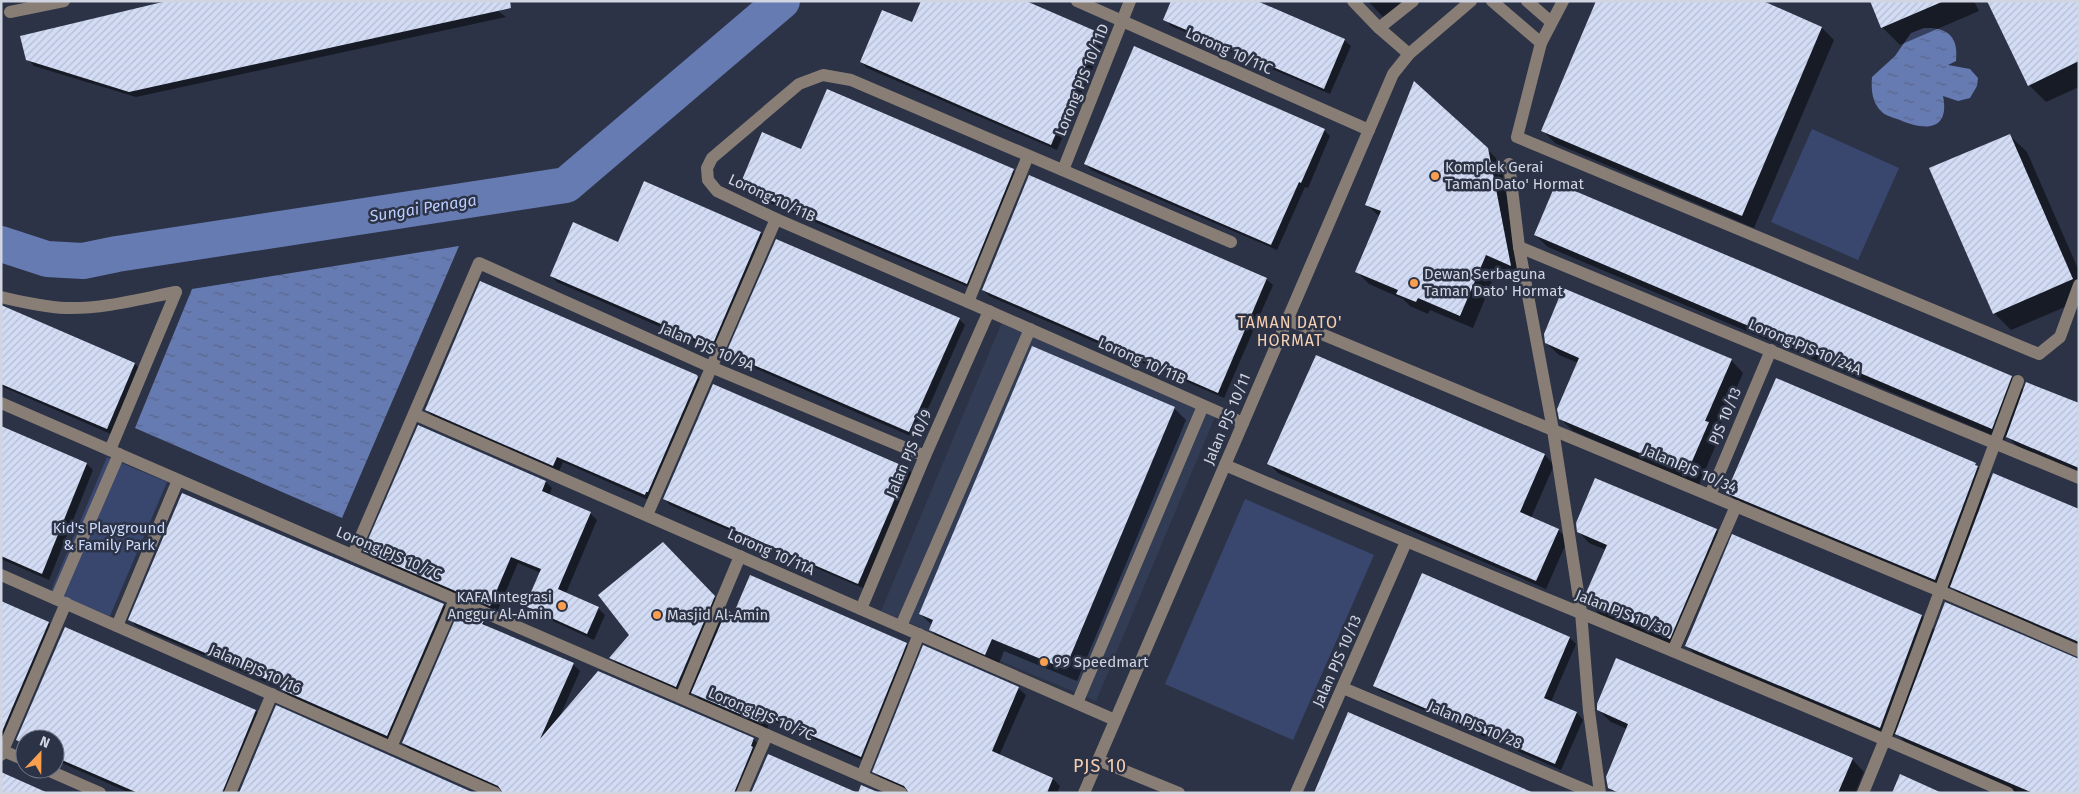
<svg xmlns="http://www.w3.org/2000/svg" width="2080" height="794" font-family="'Fira Sans',sans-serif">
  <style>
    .built { fill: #323c55 }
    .park { fill: #39476e }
    .water { fill: url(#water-ripples) }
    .shadow { fill: #0007 }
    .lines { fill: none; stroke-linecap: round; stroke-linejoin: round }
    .river { stroke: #677bb3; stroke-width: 36 }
    .building { fill: url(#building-hatch) }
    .minor { stroke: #887e76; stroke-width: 12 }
    .poi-dot { fill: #fa9f4e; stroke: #2c3346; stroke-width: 2 }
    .labels { text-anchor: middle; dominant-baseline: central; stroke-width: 5; stroke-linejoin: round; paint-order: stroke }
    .street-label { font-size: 15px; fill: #d0d5e1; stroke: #2c3346 }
    .poi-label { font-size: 15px; fill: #d0d5e1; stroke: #2c3346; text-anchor: start }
    .park-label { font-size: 15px; fill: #cbd8f9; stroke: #2c3346 }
    .water-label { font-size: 16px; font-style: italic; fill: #bbceff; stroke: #2c3346 }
    .neighbourhood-label { font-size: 16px; letter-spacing: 1px; fill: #f7d0b1; stroke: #2c3346 }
    .quarter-label { font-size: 18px; letter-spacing: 1px; fill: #f7d0b1; stroke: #2c3346 }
  </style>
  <defs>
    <pattern id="water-ripples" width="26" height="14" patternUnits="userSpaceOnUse" patternTransform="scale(1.25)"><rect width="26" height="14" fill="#677bb3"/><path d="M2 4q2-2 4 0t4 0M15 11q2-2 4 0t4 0" fill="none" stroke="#59668c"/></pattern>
    <pattern id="building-hatch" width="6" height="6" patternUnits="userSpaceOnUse" patternTransform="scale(1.25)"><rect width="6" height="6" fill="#d3dcf5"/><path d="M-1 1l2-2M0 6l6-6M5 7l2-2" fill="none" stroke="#b5bdd2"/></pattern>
  </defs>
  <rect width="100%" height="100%" fill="#2c3346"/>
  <polygon class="built" points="1002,322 1217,412 1096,701 881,611"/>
  <g class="park">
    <polygon points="1812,129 1899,168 1858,260 1771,222"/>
    <polygon points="107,457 167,482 110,616 51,591"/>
    <polygon points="1245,499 1374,555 1293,740 1165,684"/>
  </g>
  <g class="water">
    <path d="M1924 28C1947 27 1959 36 1956 61L1948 65 1970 69 1978 78 1977 86 1970 98 1958 101 1943 96C1950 131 1925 131 1900 120 1895 118 1886 116 1882 112 1872 103 1871 90 1872 77L1895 56 1911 33Z"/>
    <polygon points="459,246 342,518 135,428 192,289"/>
  </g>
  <g class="shadow">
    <polygon points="484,1 506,17 136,97 34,66 28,59"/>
    <polygon points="1368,1 1408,1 1386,20"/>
    <polygon points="1760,1 1822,28 1834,40 1754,228 1555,143 1543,131"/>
    <polygon points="1871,1 1974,1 1979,11 1900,45 1882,27"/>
    <polygon points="2079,1 2079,87 2046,102 2029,85"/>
    <polygon points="1165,19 1344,40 1351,46 1330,94 1171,26"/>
    <polygon points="913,24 1099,34 1105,40 1057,150 867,68 861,62"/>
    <polygon points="1324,130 1330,136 1308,188 1305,187 1277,250 1091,170 1085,163"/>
    <polygon points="2009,135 2027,152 2079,271 2079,301 2011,330 1994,313"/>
    <polygon points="1487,149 1500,162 1523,277 1498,267 1473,328 1430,310 1428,314 1410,306 1403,299 1369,284 1357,272 1380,217 1366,204"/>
    <polygon points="802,151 1013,170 1019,176 973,289 746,193 740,186"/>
    <polygon points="645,183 761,233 767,239 718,352 557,282 551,276 619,243"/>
    <polygon points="1535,235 2011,377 2024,390 2079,405 2079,474 2020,449 2006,435 2004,440 1548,247"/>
    <polygon points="1266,279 1273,285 1224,398 989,296 983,290"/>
    <polygon points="1,307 135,364 141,370 113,435 1,386"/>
    <polygon points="959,319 965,325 915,438 734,359 728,353"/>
    <polygon points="1546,343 1731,360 1743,373 1717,433 1720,435 1699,485 1573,431 1560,418 1578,363 1559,355"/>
    <polygon points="1317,357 1545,455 1554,465 1531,518 1558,530 1568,539 1546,589 1278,473 1269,464"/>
    <polygon points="697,376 703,383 651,501 563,462 559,471 432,416 426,409"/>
    <polygon points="1174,408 1186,420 1077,681 1004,651 998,666 942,642 930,629 932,625 920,614"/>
    <polygon points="1,427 87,464 93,470 49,580 1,559"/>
    <polygon points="1975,464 1991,481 2079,511 2079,648 1964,599 1950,585 1948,592 1740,505 1728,493"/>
    <polygon points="907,469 914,475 865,589 670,505 664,499"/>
    <polygon points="546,482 552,488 549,496 590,513 597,520 566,593 598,608 605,615 594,640 533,612 526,605 541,573 518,563 497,612 372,558 365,551"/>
    <polygon points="1716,530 1727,542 1681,649 1600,615 1589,603 1606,550 1589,543 1578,531"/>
    <polygon points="1733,536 1922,616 2079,793 2019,793 1909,746 1895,732 1893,739 1699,658 1686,645"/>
    <polygon points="675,556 733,617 906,644 912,650 867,762 771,720 767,729 699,699 692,692 689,698 623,670 611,658 631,635"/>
    <polygon points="356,567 444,605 450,611 393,742 288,695 282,689 136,626 130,619"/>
    <polygon points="1423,575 1570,638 1576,644 1551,702 1577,713 1583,720 1561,770 1380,691 1374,685"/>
    <polygon points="1,603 48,623 54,629 8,739 1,736"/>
    <polygon points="483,622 489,628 573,664 580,671 560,716 753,739 761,746 743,793 504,793 504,791 410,750 403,743"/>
    <polygon points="65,629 256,711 263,718 231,793 130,793 55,760 55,739 25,739 25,747 18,740"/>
    <polygon points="1018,688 1026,695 999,756 1053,779 1060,786 1057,793 910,793 881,779 874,771"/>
    <polygon points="1598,710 1852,759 1864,772 1855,793 1614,793 1609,787 1627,729 1611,722"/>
  </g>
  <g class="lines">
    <polyline class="river" points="1,244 47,259 83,261 117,254 566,185 782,1"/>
  </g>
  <g class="building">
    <polygon points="167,1 510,1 511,8 129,92 26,60 20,36"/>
    <polygon points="921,1 1026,1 1100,33 1051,145 860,62 882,10 912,22"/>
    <polygon points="1171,1 1257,1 1345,39 1324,89 1163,20"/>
    <polygon points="1596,1 1763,1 1822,27 1742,216 1541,131"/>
    <polygon points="1870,1 1944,1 1881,28"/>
    <polygon points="1987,1 2079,1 2079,61 2028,86"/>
    <polygon points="1134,46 1325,129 1301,183 1299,182 1271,245 1084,164"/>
    <polygon points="1414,81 1488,148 1511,266 1486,255 1460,316 1418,298 1416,302 1396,294 1398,290 1355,272 1381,211 1365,205"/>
    <polygon points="827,89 1014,169 967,284 739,187 762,132 801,149"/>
    <polygon points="2010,134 2073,279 1993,314 1929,168"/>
    <polygon points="1029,175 1267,278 1218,393 982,290"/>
    <polygon points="644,181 761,232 712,346 550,276 573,222 618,242"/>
    <polygon points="1556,183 2012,376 1992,429 1534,235"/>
    <polygon points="776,239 960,318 909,432 726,353"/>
    <polygon points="480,281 697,375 698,377 648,492 646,492 645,495 557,457 553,466 425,410"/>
    <polygon points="1563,288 1732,359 1705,421 1709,422 1687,473 1559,419 1557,409 1579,358 1545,343 1544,334"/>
    <polygon points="1,305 135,363 107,429 1,384"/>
    <polygon points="1032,346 1175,407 1065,669 992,639 985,655 929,630 933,620 919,614"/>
    <polygon points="1316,355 1545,454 1520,512 1559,529 1536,581 1267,464"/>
    <polygon points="1776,378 1976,463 1975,465 1978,466 1935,580 1726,493"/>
    <polygon points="2026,382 2079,403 2079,468 2006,437"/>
    <polygon points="713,384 908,468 858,584 663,499"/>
    <polygon points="418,425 546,481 542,491 591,512 558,589 599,607 587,634 525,606 541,569 511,557 490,606 363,551"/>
    <polygon points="1,426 87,463 42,574 1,556"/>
    <polygon points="1993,473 2079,509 2079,642 1950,587"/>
    <polygon points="1595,478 1717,529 1670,639 1588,604 1586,593 1607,545 1577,532 1576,523"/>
    <polygon points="182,493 444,604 387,736 280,689 282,686 128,620"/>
    <polygon points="1732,534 1922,615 1880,728 1685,646"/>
    <polygon points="663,542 715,596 676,687 609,658 629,635 598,595"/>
    <polygon points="1422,573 1570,637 1544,698 1577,712 1555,764 1373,686"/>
    <polygon points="750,575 907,643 861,757 764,715 761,723 691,693 727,609 733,615"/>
    <polygon points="1,601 49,622 1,734"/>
    <polygon points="1945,602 2079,659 2079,793 2033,793 1895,734"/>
    <polygon points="459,610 484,621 482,624 574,663 540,739 598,671 754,738 751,746 753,747 734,793 503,793 498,786 402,743"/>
    <polygon points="65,627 256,710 222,793 138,793 55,757 55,739 25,739 25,744 16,740"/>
    <polygon points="923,645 1019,687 992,751 1053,778 1047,793 909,793 904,786 872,772"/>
    <polygon points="1616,658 1853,758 1838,793 1619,793 1608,788 1606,777 1628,724 1597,710 1597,704"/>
    <polygon points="276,705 474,793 239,793"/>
    <polygon points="1348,712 1534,793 1314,793"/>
    <polygon points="768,754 858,793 751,793"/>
    <polygon points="1,772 48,793 1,793"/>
    <polygon points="1900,774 1942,793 1892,793"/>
    <polygon points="861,785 880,793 858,793"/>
  </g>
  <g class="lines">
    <g class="minor">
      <polyline points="1077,1 1369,130"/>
      <polyline points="1353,1 1379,28 1409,54"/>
      <polyline points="1492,1 1541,43"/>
      <polyline points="1527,1 1551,22"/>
      <polyline points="1563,1 1541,43 1517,137 2039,354 2060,337 2079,285"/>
      <polyline points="10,12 64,1"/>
      <polyline points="1379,28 1413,1"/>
      <polyline points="1509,164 1519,247 1553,430 1581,612 1589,711 1600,793"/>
      <polyline points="1063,170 1130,1"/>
      <polyline points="1231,242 851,80 823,75 799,84 712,158 707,168 708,180 717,191 776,219 968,302 1243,423"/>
      <polyline points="1519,247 2079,478"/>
      <path d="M1 297C22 302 44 307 66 308 103 309 140 299 176 292"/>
      <polyline points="968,302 1028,156"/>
      <polyline points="1288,320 1940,591 2079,651"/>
      <polyline points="1,403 901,793"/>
      <polyline points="414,414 1115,720"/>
      <polyline points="110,450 176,292"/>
      <path d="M1225 465C1485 576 1749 679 2008 793"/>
      <polyline points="1710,495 1771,350"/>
      <polyline points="647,515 776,219"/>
      <polyline points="353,555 479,263 711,367 925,456"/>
      <polyline points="1,575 495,793"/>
      <polyline points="56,599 119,454"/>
      <polyline points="861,609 925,456 989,311"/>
      <polyline points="117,626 178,480"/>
      <polyline points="901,626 1030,329"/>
      <polyline points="1673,651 1736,506"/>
      <polyline points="1343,688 1593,793"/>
      <polyline points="681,697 740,556"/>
      <polyline points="1077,703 1203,406"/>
      <polyline points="391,747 455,600"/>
      <polyline points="1,750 25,760"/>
      <polyline points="1,755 66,603"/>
      <polyline points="1098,760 1179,793"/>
      <polyline points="45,769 100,793"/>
      <polyline points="862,776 919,634"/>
      <polyline points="230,793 272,694"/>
      <polyline points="742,793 767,735"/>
      <polyline points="1084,793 1393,74 1409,54 1471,1"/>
      <polyline points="1296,793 1406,542"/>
      <polyline points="1863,793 1885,739 2018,381"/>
    </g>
  </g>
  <g class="poi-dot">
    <circle cx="1435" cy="176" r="5"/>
    <circle cx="1414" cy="283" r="5"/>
    <circle cx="562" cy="606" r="5"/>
    <circle cx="657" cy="615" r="5"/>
    <circle cx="1044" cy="662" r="5"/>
  </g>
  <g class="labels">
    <g class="street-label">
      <text transform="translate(1229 51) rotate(24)">Lorong 10/11C</text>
      <text transform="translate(1082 80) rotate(-68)">Lorong PJS 10/11D</text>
      <text transform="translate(772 198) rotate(25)">Lorong 10/11B</text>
      <text transform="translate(707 347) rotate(23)">Jalan PJS 10/9A</text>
      <text transform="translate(1805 347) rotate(23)">Lorong PJS 10/24A</text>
      <text transform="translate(1142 361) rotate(24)">Lorong 10/11B</text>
      <text transform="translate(1725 416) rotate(-67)">PJS 10/13</text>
      <text transform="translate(1227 419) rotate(-67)">Jalan PJS 10/11</text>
      <text transform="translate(909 453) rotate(-67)">Jalan PJS 10/9</text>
      <text transform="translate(1690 469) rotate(23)">Jalan PJS 10/34</text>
      <text transform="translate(771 552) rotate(24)">Lorong 10/11A</text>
      <text transform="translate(389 553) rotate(23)">Lorong PJS 10/7C</text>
      <text transform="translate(1623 613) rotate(22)">Jalan PJS 10/30</text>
      <text transform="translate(1337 661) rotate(-66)">Jalan PJS 10/13</text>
      <text transform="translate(255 669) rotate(24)">Jalan PJS 10/16</text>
      <text transform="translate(761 714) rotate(23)">Lorong PJS 10/7C</text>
      <text transform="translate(1475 725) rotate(23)">Jalan PJS 10/28</text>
    </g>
    <g class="poi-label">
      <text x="1445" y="167">Komplek Gerai<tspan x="1445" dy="17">Taman Dato' Hormat</tspan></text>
      <text x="1424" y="274">Dewan Serbaguna<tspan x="1424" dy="17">Taman Dato' Hormat</tspan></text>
      <text x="552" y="597" text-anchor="end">KAFA Integrasi<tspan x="552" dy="17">Anggur Al-Amin</tspan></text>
      <text x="667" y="615">Masjid Al-Amin</text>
      <text x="1054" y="662">99 Speedmart</text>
    </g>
    <g class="park-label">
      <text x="109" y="528">Kid's Playground<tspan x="109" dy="17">&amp; Family Park</tspan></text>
    </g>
    <g class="water-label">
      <text transform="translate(423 208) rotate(-9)">Sungai Penaga</text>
    </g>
    <g class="neighbourhood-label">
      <text x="1290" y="322">TAMAN DATO'<tspan x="1290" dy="18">HORMAT</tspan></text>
    </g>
    <g class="quarter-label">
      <text x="1100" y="766">PJS 10</text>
    </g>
  </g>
  <rect width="2080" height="794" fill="none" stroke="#d0d5e1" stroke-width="5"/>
  <g transform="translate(40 754) rotate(22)"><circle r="24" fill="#2c3346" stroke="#6e7484"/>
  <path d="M0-4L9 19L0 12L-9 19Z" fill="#fa9f4e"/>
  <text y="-8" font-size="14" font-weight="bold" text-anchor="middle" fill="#d0d5e1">N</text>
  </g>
</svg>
